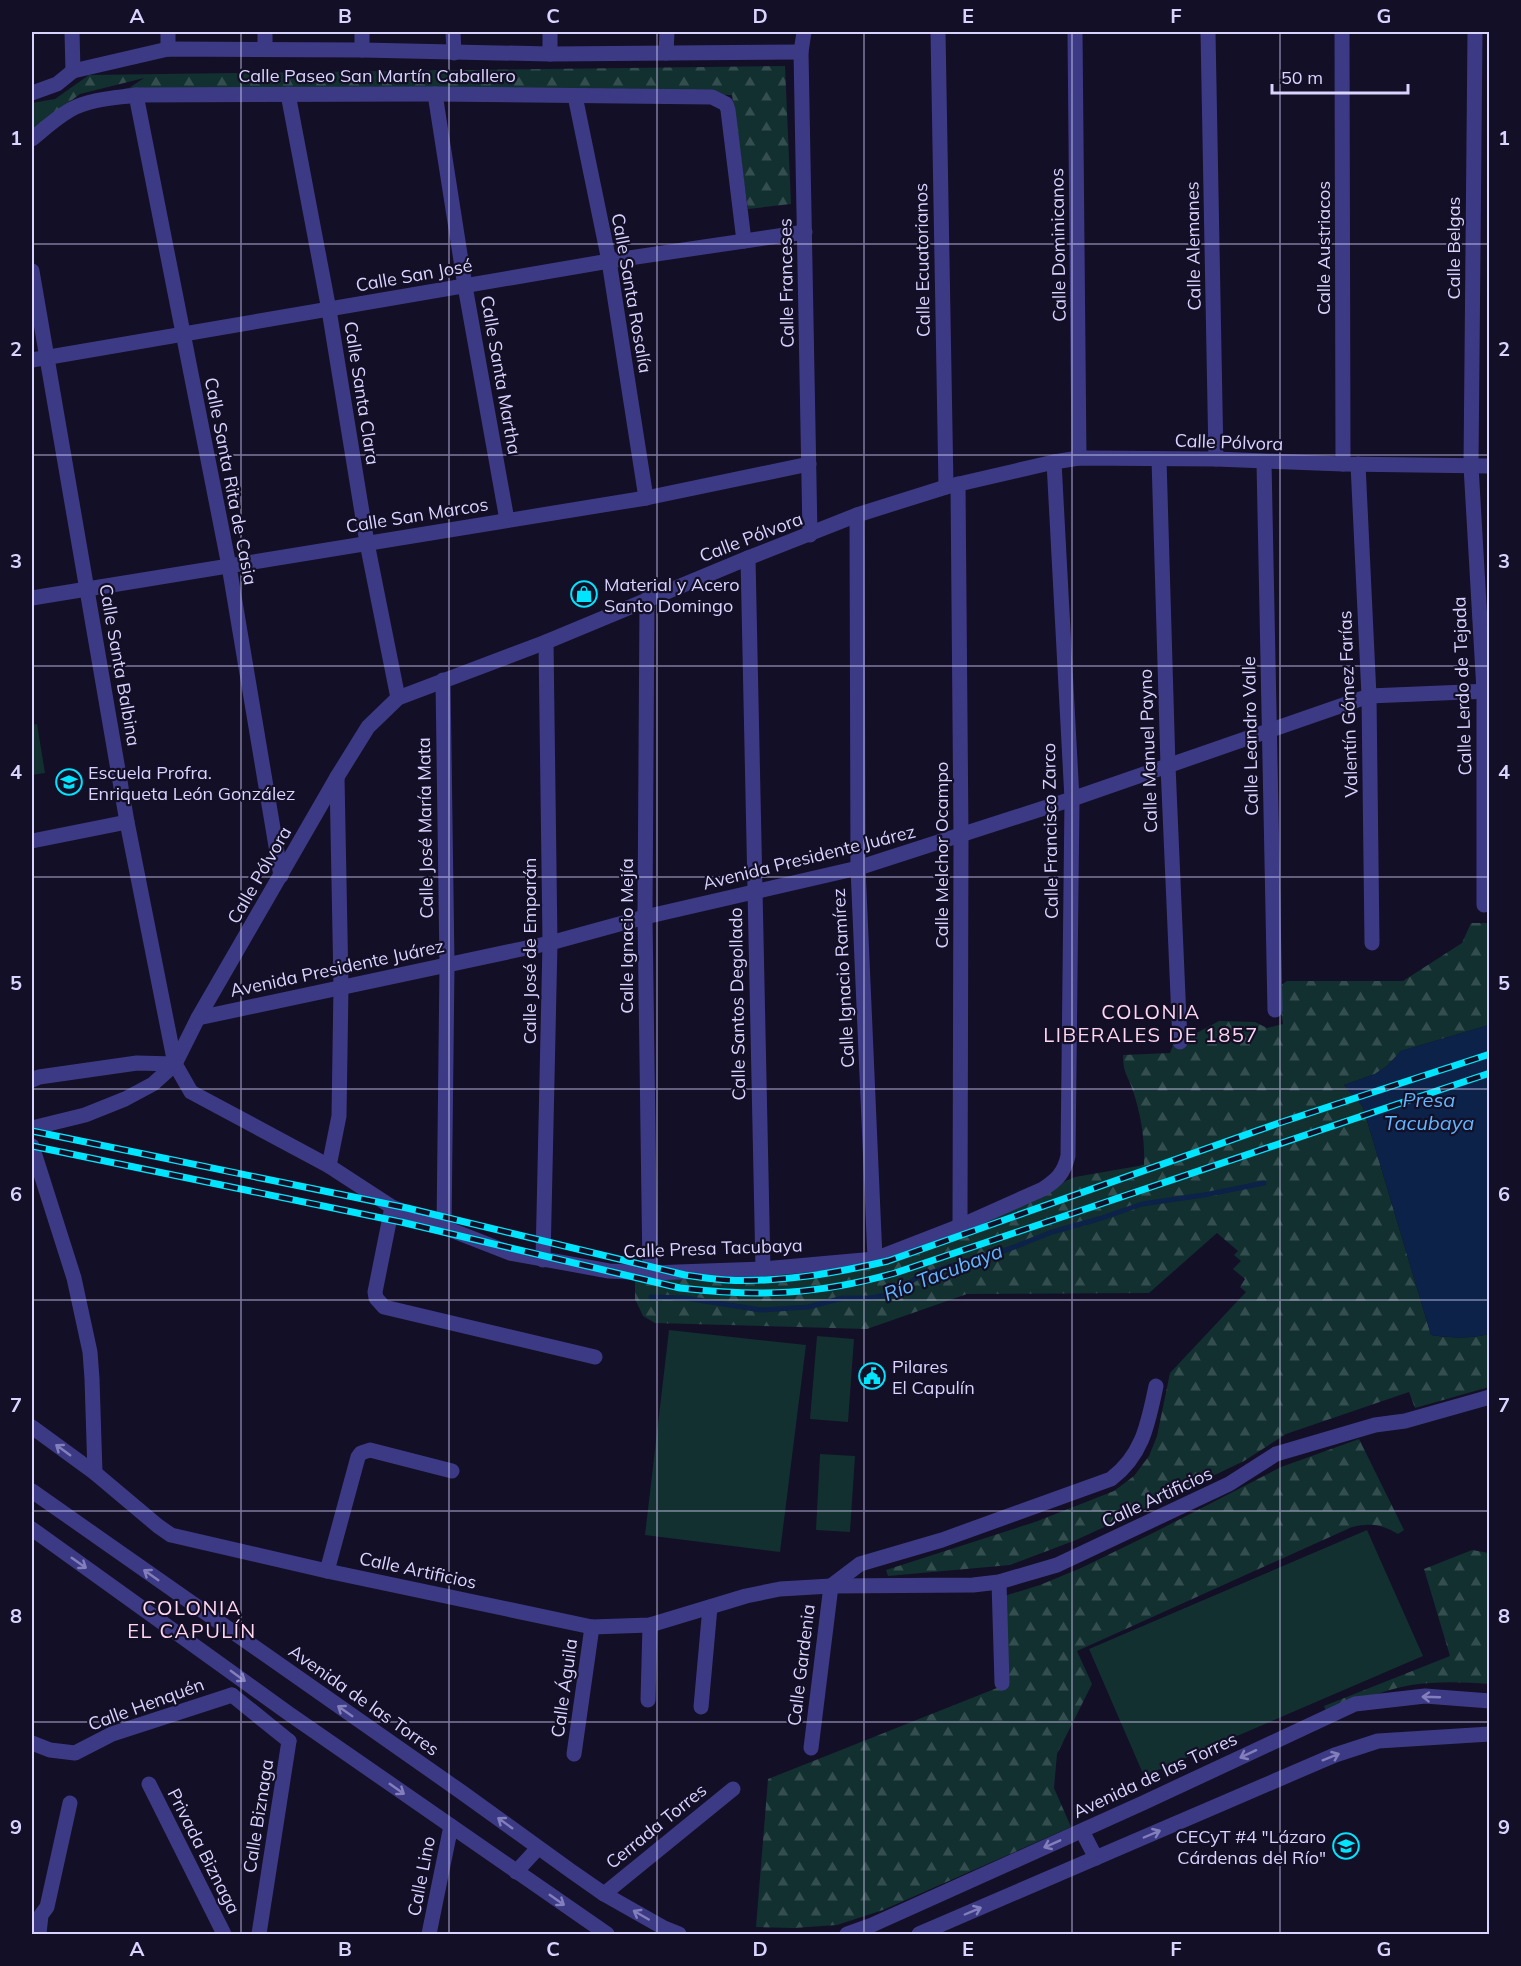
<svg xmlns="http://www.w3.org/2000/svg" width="1521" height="1966" font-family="Mulish,sans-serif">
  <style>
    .grass { fill: #12302f }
    .forest { fill: url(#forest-firs) }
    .water { fill: #0c2248 }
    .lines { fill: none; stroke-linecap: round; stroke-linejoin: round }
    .stream { stroke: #0c2248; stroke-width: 5 }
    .pedestrian { stroke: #3d3a85; stroke-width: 15 }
    .minor { stroke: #3d3a85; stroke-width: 15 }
    .tertiary { stroke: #3d3a85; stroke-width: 15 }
    .rail-casing { stroke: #00e5ff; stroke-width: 7 }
    .rail { stroke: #130f26; stroke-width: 4.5; stroke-dasharray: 14; stroke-linecap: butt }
    .oneway { stroke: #837fbc }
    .grid { fill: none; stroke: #d9d4ff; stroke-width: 1.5; stroke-opacity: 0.55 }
    .labels { text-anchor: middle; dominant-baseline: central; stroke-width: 4.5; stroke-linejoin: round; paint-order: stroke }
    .street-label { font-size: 18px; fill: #d9d4ff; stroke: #130f26 }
    .poi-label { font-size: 18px; fill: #d9d4ff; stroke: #130f26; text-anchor: start }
    .neighbourhood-label { font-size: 20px; letter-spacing: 1.5px; fill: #ffd6f0; stroke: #130f26 }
    .water-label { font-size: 20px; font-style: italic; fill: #62b6ff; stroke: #130f26 }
    .neatline { fill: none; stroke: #d9d4ff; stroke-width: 2 }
    .grid-label { font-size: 20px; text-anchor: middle; font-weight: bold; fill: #d9d4ff }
  </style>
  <defs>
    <pattern id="forest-firs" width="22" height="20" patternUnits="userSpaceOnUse" patternTransform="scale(1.5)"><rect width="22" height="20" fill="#12302f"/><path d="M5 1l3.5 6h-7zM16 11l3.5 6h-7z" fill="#344d4e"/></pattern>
  </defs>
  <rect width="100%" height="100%" fill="#130f26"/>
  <g class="grass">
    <polygon points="37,724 45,773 32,775 32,725"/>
    <polygon points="669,1330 806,1345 780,1552 645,1535"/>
    <polygon points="817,1336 854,1339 848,1422 810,1419"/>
    <polygon points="820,1454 855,1456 850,1532 816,1530"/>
    <polygon points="1367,1530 1423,1656 1144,1776 1089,1649"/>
  </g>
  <g class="forest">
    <polygon points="785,66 791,204 748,209 732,95 331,87 123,92 144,78 80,94 32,130 32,103 55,99 89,75"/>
    <path d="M1471 923H1489V1025L1401 1051 1387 1066 1375 1074 1344 1085 1363 1107 1431 1335C1450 1338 1470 1339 1489 1334V1387L1415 1408 1409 1392 1286 1434 1244 1461 1152 1505 1076 1540 1010 1565 888 1576 886 1570 1035 1522 1114 1491 1134 1476 1149 1456 1157 1436 1170 1373 1246 1292 1240 1287 1245 1279 1233 1269 1241 1261 1234 1255 1238 1251 1217 1233 1149 1293 967 1294 867 1329 655 1323 643 1316 635 1299V1279L876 1265 1075 1177 1144 1165C1145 1139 1141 1115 1133 1091 1128 1075 1123 1074 1123 1055L1170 1053 1175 1039 1191 1036 1219 1021 1255 1022 1267 1028 1283 1024 1277 988 1287 981H1403L1462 943Z"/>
    <path d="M1359 1439 1404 1530 1398 1534C1381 1524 1371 1523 1352 1527L1077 1651 1092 1684 1057 1754 1054 1788 1071 1827 883 1910 837 1925 794 1928 756 1927 768 1779 1002 1686 1001 1597 1040 1585 1081 1568 1155 1532 1281 1467Z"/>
    <path d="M1472 1550 1489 1553V1684C1464 1682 1436 1681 1411 1685 1382 1690 1354 1703 1327 1713L1324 1706 1450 1656 1424 1569Z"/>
  </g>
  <path class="water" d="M1489 1025V1334C1470 1339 1450 1338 1431 1335L1363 1107 1344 1085 1375 1074 1387 1066 1401 1051Z"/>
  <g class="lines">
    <polyline class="stream" points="651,1297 685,1298 761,1310 808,1307 843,1298 870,1298 893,1294 918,1277 962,1262 1009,1249 1052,1232 1102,1218 1142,1204 1204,1195 1264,1183"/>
    <polyline class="pedestrian" points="232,1695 289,1741"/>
    <g class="minor">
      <polyline points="72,32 73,71"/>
      <polyline points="168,32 168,49"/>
      <polyline points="265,32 265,49"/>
      <polyline points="362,32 362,50"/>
      <polyline points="453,32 454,53"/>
      <polyline points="550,32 550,54"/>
      <polyline points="804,32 801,52 810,535"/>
      <polyline points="938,32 946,487"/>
      <polyline points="1075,32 1079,458"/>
      <polyline points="1208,32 1216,459"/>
      <polyline points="1342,32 1343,464"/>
      <polyline points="1475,32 1471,466 1484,691 1484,905"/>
      <polyline points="666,53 667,32"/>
      <polyline points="32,93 57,84 73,71 168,49 362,50 550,54 801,52"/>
      <polyline points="288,94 329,310 367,543 398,698"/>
      <polyline points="435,94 465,286 507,520"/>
      <polyline points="136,95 229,566 281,876"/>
      <polyline points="575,96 609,261 646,498"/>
      <path d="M32 139C44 129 56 118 70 110 89 99 115 98 136 95L435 94 712 97 726 104 728 110 744 241"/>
      <path d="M32 271 127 822 175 1064 191 1092 329 1166 392 1207 510 1253 609 1271 650 1273 763 1269 875 1259 960 1226 1043 1189C1057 1180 1064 1173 1068 1156L1072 799 1054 462"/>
      <polyline points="32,360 609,261 805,232"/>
      <polyline points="1159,459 1168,766 1180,1042"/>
      <polyline points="1264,462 1275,1010"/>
      <polyline points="1358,464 1369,696 1372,943"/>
      <polyline points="958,484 961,836 960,1226"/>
      <polyline points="857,515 858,868 875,1259"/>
      <polyline points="748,558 763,1269"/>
      <polyline points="32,598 646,498 809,464"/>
      <polyline points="647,599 645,917 650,1273"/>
      <polyline points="443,680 447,965 444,1228"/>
      <polyline points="32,841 127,822"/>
      <polyline points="198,1018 550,943 645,917 858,868 1072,799 1369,696 1490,691"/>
      <polyline points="32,1146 74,1278 90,1352 92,1379 95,1473"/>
      <polyline points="329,1166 339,1116 341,986 337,777"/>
      <polyline points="392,1207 375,1292 376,1298 384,1307 595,1357"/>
      <polyline points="543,1260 550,943 546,642"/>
      <polyline points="32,1427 95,1473 158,1526 171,1535 327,1571 592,1627 650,1625 746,1596 780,1589 831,1586 973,1585 999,1582 1057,1565 1229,1484 1276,1454 1375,1425 1405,1421 1490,1397"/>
      <polyline points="327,1571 358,1457 361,1453 370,1450 452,1471"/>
      <polyline points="999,1582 1002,1683"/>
      <polyline points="648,1700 650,1625"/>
      <polyline points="701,1707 710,1607"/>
      <polyline points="32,1743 50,1750 75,1753 112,1734 232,1695"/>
      <path d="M811 1748 831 1586 860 1564 942 1540 1111 1479C1143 1455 1148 1423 1156 1386"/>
      <polyline points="574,1754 592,1627"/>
      <polyline points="149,1784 224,1934"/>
      <polyline points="604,1894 733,1789"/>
      <polyline points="39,1934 41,1915 47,1907 70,1803"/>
      <polyline points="259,1934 289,1741"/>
      <polyline points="429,1934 451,1826"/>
    </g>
    <g class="tertiary">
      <polyline points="32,1080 39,1077 137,1063 175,1064"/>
      <polyline points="32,1128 85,1115 125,1099 153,1084 175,1064 198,1018 337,777 368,727 398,698 546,642 748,558 857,515 946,487 1054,462 1079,458 1216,459 1343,464 1490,466"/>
      <polyline points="32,1491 460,1791 571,1871 604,1894 664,1928 679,1934"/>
      <polyline points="32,1529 288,1713 607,1934"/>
      <polyline points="1082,1831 1096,1858"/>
      <polyline points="516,1872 538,1848"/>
      <polyline points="847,1934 872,1925 1143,1803 1355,1704 1425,1696 1490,1701"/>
      <polyline points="919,1934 1335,1755 1378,1741 1490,1734"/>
    </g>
    <g class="rail-casing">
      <g id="rail">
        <path d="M32 1131 407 1208 685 1275C698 1277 712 1279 726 1280 780 1283 836 1273 888 1261L1279 1123 1490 1054"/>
        <path d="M32 1146 401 1222 680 1288C760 1297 817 1295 895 1273L1490 1073"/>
      </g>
    </g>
    <use href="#rail" class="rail"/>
  </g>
  <defs><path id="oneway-shaft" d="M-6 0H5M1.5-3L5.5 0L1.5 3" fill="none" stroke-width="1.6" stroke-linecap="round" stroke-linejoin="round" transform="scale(1.5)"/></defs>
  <g class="oneway">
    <use href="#oneway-shaft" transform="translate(63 1450) rotate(-144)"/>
    <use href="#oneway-shaft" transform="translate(79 1563) rotate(35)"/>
    <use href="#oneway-shaft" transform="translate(151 1575) rotate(-145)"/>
    <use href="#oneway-shaft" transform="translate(238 1676) rotate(36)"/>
    <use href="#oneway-shaft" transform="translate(1431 1697) rotate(-178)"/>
    <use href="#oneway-shaft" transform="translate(345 1711) rotate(-145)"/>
    <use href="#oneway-shaft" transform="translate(1248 1754) rotate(155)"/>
    <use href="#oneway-shaft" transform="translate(1331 1757) rotate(-22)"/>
    <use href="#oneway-shaft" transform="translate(397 1789) rotate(35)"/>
    <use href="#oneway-shaft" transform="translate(505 1823) rotate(-144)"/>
    <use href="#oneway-shaft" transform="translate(1152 1834) rotate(-23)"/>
    <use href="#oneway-shaft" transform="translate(1052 1844) rotate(156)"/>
    <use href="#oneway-shaft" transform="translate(557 1900) rotate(35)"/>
    <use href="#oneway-shaft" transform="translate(973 1911) rotate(-23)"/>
    <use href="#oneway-shaft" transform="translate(641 1915) rotate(-150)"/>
  </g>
  <path class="grid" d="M241 32V1934M449 32V1934M657 32V1934M864 32V1934M1072 32V1934M1280 32V1934M32 244H1490M32 455H1490M32 666H1490M32 877H1490M32 1089H1490M32 1300H1490M32 1511H1490M32 1722H1490"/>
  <defs>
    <g id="shop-ring" transform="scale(1.35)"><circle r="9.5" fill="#130f26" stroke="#00e5ff" stroke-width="1.5"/><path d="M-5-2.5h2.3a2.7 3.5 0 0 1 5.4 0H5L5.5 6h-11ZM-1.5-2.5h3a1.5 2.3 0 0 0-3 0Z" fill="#00e5ff"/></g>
    <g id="school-ring" transform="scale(1.35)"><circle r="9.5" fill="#130f26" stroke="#00e5ff" stroke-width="1.5"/><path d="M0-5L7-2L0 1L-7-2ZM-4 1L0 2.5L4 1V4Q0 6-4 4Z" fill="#00e5ff"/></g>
    <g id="civic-ring" transform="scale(1.35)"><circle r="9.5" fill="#130f26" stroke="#00e5ff" stroke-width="1.5"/><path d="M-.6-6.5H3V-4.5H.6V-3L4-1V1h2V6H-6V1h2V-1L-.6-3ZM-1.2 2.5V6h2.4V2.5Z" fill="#00e5ff"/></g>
  </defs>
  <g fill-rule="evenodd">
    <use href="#shop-ring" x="584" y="594"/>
    <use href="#school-ring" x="69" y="782"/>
    <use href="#civic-ring" x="872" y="1376"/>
    <use href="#school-ring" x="1346" y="1846"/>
  </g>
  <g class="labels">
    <g class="street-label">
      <text x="377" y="75">Calle Paseo San Martín Caballero</text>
      <text transform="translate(1058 245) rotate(-91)">Calle Dominicanos</text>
      <text transform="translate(1193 246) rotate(-91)">Calle Alemanes</text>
      <text transform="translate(1323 248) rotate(-90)">Calle Austriacos</text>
      <text transform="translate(1453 248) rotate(-90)">Calle Belgas</text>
      <text transform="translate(922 260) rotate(-91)">Calle Ecuatorianos</text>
      <text transform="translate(414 275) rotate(-10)">Calle San José</text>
      <text transform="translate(786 283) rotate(-91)">Calle Franceses</text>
      <text transform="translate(632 293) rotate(80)">Calle Santa Rosalía</text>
      <text transform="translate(501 375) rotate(80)">Calle Santa Martha</text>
      <text transform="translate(362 393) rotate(81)">Calle Santa Clara</text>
      <text transform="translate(1229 442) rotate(2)">Calle Pólvora</text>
      <text transform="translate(231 481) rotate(79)">Calle Santa Rita de Casia</text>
      <text transform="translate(417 515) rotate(-9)">Calle San Marcos</text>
      <text transform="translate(751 537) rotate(-21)">Calle Pólvora</text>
      <text transform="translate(120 665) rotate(80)">Calle Santa Balbina</text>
      <text transform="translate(1462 686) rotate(-92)">Calle Lerdo de Tejada</text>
      <text transform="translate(1348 704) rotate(-92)">Valentín Gómez Farías</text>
      <text transform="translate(1250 736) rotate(-91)">Calle Leandro Valle</text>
      <text transform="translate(1148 751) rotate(-92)">Calle Manuel Payno</text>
      <text transform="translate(425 828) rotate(-91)">Calle José María Mata</text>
      <text transform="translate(1050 831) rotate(-91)">Calle Francisco Zarco</text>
      <text transform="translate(941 855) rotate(-90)">Calle Melchor Ocampo</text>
      <text transform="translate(809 857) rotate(-14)">Avenida Presidente Juárez</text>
      <text transform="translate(259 875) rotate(-60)">Calle Pólvora</text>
      <text transform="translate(626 936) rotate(-90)">Calle Ignacio Mejía</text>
      <text transform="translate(529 951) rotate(-90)">Calle José de Emparán</text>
      <text transform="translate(337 968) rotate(-12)">Avenida Presidente Juárez</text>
      <text transform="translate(843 978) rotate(-93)">Calle Ignacio Ramírez</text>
      <text transform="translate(737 1004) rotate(-91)">Calle Santos Degollado</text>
      <text transform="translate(713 1248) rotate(-2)">Calle Presa Tacubaya</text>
      <text transform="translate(1157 1497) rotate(-25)">Calle Artificios</text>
      <text transform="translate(418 1570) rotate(12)">Calle Artificios</text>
      <text transform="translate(801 1665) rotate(-83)">Calle Gardenia</text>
      <text transform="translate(564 1688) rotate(-82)">Calle Águila</text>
      <text transform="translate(364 1700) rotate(35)">Avenida de las Torres</text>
      <text transform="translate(146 1704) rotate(-20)">Calle Henquén</text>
      <text transform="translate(1155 1775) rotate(-25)">Avenida de las Torres</text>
      <text transform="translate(258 1816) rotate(-81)">Calle Biznaga</text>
      <text transform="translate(656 1826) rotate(-39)">Cerrada Torres</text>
      <text transform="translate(204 1851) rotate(63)">Privada Biznaga</text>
      <text transform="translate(421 1876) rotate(-79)">Calle Lino</text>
    </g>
    <g class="poi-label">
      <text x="604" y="584">Material y Acero<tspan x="604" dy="21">Santo Domingo</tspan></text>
      <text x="88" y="772">Escuela Profra.<tspan x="88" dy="21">Enriqueta León González</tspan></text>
      <text x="892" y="1366">Pilares<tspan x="892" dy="21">El Capulín</tspan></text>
      <text x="1326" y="1836" text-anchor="end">CECyT #4 "Lázaro<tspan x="1326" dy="21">Cárdenas del Río"</tspan></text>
    </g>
    <g class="neighbourhood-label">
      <text x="1151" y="1011">COLONIA<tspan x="1151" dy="23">LIBERALES DE 1857</tspan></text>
      <text x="192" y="1607">COLONIA<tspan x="192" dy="23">EL CAPULÍN</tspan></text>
    </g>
    <g class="water-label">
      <text x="1429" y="1099">Presa<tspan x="1429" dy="23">Tacubaya</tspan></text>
      <text transform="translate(943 1272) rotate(-21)">Río Tacubaya</text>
    </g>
  </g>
  <rect width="1521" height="1966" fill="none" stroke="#130f26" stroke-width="66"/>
  <path d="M1272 84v9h136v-9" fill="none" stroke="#d9d4ff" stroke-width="3"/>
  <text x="1281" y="84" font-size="18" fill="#d9d4ff" stroke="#130f26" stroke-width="4.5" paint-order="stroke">50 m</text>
  <rect x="33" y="33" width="1455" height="1900" class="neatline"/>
  <g class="grid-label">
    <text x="137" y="23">A</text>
    <text x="345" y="23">B</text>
    <text x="553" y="23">C</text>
    <text x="760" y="23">D</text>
    <text x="968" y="23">E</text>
    <text x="1176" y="23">F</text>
    <text x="1384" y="23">G</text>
    <text x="16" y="145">1</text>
    <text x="1504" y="145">1</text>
    <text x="16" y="356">2</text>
    <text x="1504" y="356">2</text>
    <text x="16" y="568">3</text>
    <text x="1504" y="568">3</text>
    <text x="16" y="779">4</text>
    <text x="1504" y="779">4</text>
    <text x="16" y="990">5</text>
    <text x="1504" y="990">5</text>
    <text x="16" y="1201">6</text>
    <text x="1504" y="1201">6</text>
    <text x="16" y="1412">7</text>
    <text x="1504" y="1412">7</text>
    <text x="16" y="1623">8</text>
    <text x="1504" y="1623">8</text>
    <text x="16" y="1834">9</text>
    <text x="1504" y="1834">9</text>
    <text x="137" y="1956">A</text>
    <text x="345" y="1956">B</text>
    <text x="553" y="1956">C</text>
    <text x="760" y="1956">D</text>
    <text x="968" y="1956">E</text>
    <text x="1176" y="1956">F</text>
    <text x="1384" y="1956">G</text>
  </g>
</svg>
